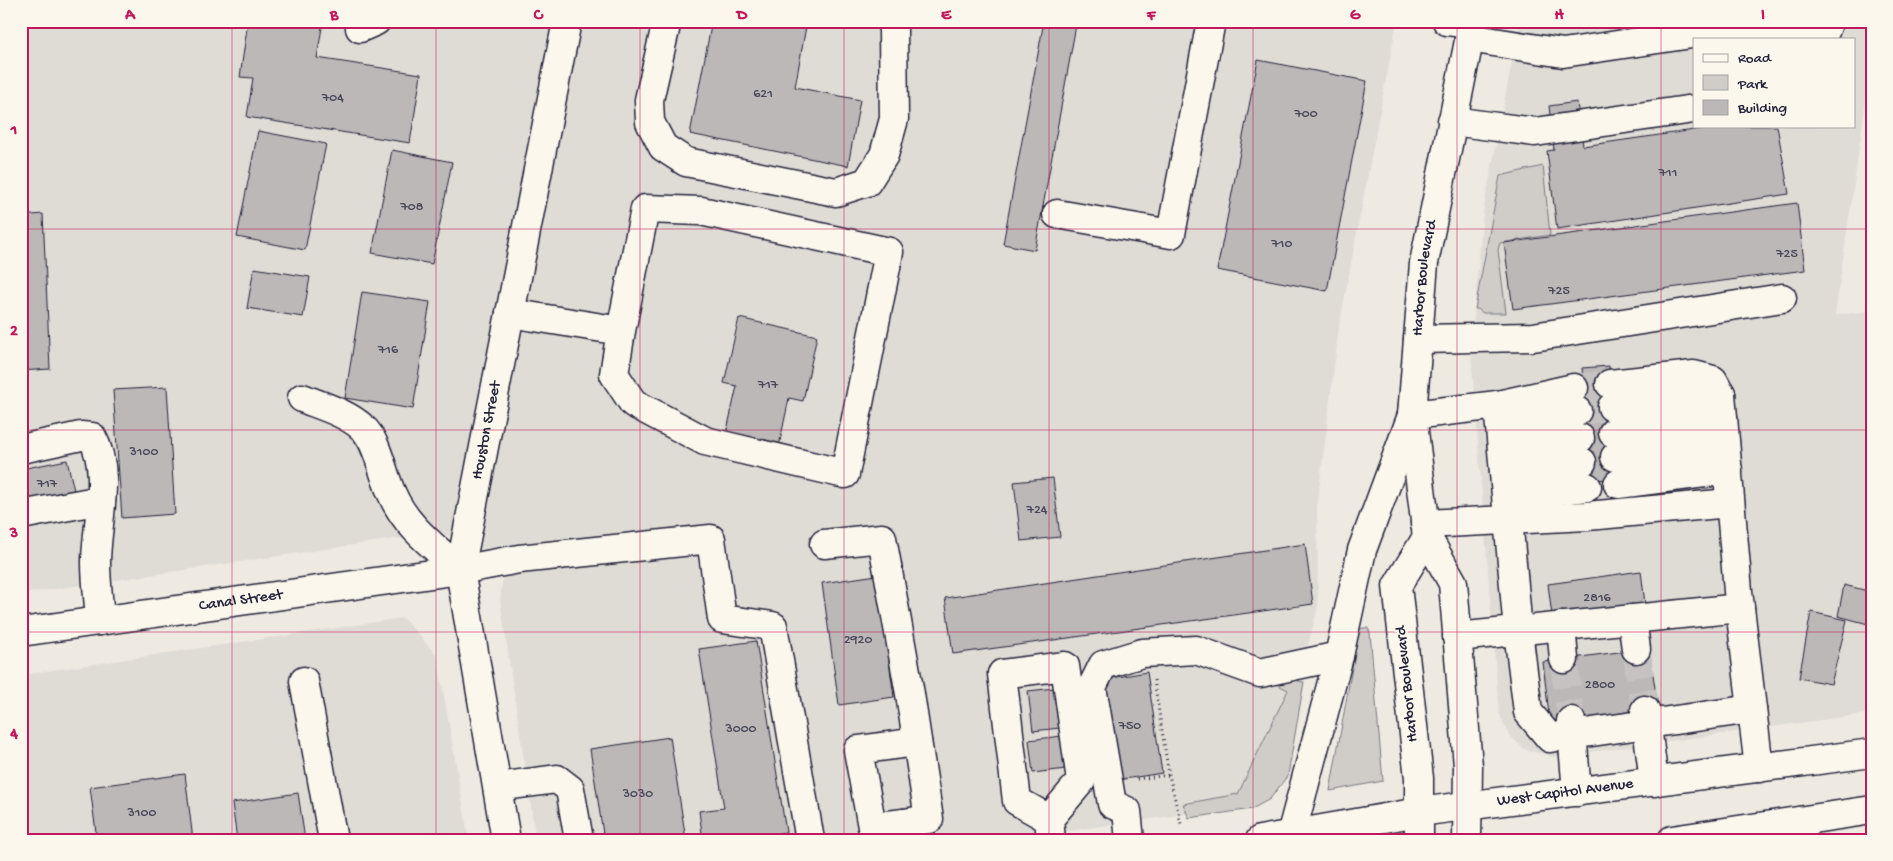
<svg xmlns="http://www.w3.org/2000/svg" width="1893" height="861" font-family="'Gochi Hand',sans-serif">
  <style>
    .built { fill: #dfdbd5; fill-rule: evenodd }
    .green { fill: #d0cdc9; stroke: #797882 }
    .building { fill: #bcb8b8; stroke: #22223b }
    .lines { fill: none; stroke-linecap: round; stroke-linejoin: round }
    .minor-tunnel { stroke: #c5c2c1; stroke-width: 28; stroke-dasharray: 28 14; stroke-linecap: butt }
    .minor-casing { stroke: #22223b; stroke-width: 31 }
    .major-casing { stroke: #22223b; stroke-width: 31 }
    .path { stroke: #22223b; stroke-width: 3; stroke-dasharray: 1 4; stroke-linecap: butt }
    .minor { stroke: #fbf7ec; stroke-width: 28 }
    .major { stroke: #fbf7ec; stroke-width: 28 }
    .grid { fill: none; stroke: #c2185b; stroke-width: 1; stroke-opacity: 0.55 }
    .labels { text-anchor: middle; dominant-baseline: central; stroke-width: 4.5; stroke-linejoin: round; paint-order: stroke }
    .number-label { font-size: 14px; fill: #48485a }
    .street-label { font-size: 16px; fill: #22223b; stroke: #fbf7ec }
    .neatline { fill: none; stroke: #c2185b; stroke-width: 2 }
    .grid-label { font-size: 16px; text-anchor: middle; font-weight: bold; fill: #c2185b }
  </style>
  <rect width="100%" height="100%" fill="#eeeae2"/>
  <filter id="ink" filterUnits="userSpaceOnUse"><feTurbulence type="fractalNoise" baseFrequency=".02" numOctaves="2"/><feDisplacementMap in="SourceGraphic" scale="10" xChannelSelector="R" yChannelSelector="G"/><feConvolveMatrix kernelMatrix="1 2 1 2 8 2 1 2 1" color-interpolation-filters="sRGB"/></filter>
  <g filter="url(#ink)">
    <g class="built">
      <polygon points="21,21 1397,21 1339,327 1317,507 1318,606 1273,785 1249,805 1004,840 536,840 500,599 505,562 441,532 21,594"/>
      <path d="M1520 21H1872V58L1835 315 1872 311V713L1554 757 1524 749 1509 735 1499 713 1471 353 1483 212ZM1694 39H1854V126H1694Z"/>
      <polygon points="403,618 437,655 469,840 21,840 21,675"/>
    </g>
    <g class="green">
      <polygon points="1543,166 1550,235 1500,243 1498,250 1506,313 1483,313 1478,309 1475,309 1500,176"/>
      <polygon points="1363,628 1368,628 1370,633 1383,781 1330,791 1359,629"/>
      <polygon points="1290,679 1304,682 1288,775 1270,799 1252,809 1189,818 1183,804 1238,794 1288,690 1276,684 1275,681"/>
    </g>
    <g class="building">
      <polygon points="248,21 323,21 317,58 421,74 410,143 247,117 253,78 240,77"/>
      <polygon points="712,21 807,21 795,87 860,100 848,166 690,134"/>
      <polygon points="1044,21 1057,21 1076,25 1035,250 1003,244"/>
      <polygon points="1258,60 1367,81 1327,291 1217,270"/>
      <polygon points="1577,102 1583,146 1722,126 1777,126 1789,194 1557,229 1547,151 1554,150 1549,106"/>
      <polygon points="258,131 326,144 305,250 237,237"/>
      <polygon points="392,150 452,162 432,264 372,253"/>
      <polygon points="1797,203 1805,270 1513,309 1504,243"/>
      <polygon points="43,214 50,369 21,371 21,216"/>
      <polygon points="254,268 310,277 303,317 247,308"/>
      <polygon points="362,292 430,302 413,409 345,398"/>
      <polygon points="739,318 817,336 803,401 789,398 778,451 725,439 737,386 724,383"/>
      <polygon points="1609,366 1616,479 1590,480 1582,368"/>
      <polygon points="167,387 175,514 122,518 113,390"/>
      <polygon points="67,460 76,499 21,511 21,469"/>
      <polygon points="1053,478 1060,537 1021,541 1014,482"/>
      <polygon points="1305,544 1313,604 953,654 945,598"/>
      <polygon points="1641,571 1646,612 1553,624 1548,584"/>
      <polygon points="877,575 894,697 839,705 822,583"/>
      <polygon points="1844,585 1872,592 1872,625 1838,616"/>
      <polygon points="1811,612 1847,620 1831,684 1799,678"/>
      <polygon points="756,641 786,832 737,840 703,840 699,811 724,808 699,649"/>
      <polygon points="1649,648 1658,708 1550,724 1543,662"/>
      <polygon points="1147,672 1162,773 1112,781 1100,680"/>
      <polygon points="1055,688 1060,728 1033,731 1028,691"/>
      <polygon points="1062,736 1066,769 1033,773 1029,740"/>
      <polygon points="670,737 686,840 604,840 590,749"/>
      <polygon points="185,774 193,840 97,840 90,787"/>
      <polygon points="298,793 305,840 237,840 232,803"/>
    </g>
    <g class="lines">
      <g class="minor-tunnel">
        <polyline points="1574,388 1610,384"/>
        <polyline points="1577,411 1612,407"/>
        <polyline points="1636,649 1645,710"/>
        <polyline points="1564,659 1571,721"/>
      </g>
      <g class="minor-casing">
        <g id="minor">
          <polyline points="667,21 649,100 650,122 663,147 686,162 836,192 867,182 884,155 894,119 893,30 891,21"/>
          <polyline points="1447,21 1472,24"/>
          <polyline points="360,28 376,21"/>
          <polyline points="1469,38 1563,53 1712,31 1724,36 1801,36 1824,34 1829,21"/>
          <polyline points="1452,121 1535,132 1694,109"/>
          <polyline points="1057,214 1171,234 1211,21"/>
          <polyline points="510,313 621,331 645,209 701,211 889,252 845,474 705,441 633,403 614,374 621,331"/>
          <polyline points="1418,339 1533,337 1782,298"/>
          <polyline points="1610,384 1694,375 1713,380 1721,394 1738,591 1759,768"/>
          <path d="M302 398C322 406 347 413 363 428 378 442 383 476 392 494 406 527 435 547 460 570"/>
          <polyline points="1498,405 1518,631 1528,712 1550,738 1752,709"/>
          <polyline points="1612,407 1721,394"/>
          <polyline points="1412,415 1498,405 1574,388"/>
          <polyline points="1501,420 1577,411"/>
          <polyline points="1613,433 1723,419"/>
          <polyline points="1502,447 1580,438"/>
          <path d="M21 449 81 436 92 437C112 472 96 525 96 563 96 583 99 602 100 621"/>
          <polyline points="1615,457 1725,443"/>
          <polyline points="1504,471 1582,462"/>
          <polyline points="1618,484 1728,470"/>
          <polyline points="1507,496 1587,487"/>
          <polyline points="21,515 101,500"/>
          <polyline points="1425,524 1587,516 1730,503"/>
          <polyline points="824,544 882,538 910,694 929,819 904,823 906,840"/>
          <polyline points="1632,619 1636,649"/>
          <polyline points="1561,626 1564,659"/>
          <path id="s1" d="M21 632 460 570 519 559 711 539 722 619 773 626 810 840"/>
          <polyline points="1457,637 1740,608"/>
          <polyline points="304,681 333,840"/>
          <polyline points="1645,710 1654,782"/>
          <polyline points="1571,721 1577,792"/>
          <polyline points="498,787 557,779 570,789 579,840"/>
          <polyline points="1049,819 1017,801 1002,674 1065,666 1081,781 1049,819 1051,840"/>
          <polyline points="1801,821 1803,840"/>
          <polyline points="904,823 872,827 858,750 917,742"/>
          <path id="s2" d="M506 840 460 570 567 21"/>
          <polyline points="1130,840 1127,811 1112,804 1092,687 1103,665 1142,653 1196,650 1260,673 1339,656"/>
        </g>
      </g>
      <g class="major-casing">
        <g id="major">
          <polyline points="1291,835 1339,656 1362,550 1411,418"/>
          <path id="s3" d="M1260 840 1419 812 1872 753"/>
          <polyline points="1419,840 1419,778 1397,586 1427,537"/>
          <path id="s4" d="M1467 840 1468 766 1453 583 1427 537 1412 415 1424 263 1473 21"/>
          <polyline points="1672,840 1872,810"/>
        </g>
      </g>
      <g class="path">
        <polyline points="1154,680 1169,775 1181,824"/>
        <polyline points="1137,779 1169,775"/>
      </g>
      <use href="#minor" class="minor"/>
      <use href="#major" class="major"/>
    </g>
  </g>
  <path class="grid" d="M232 21V840M436 21V840M640 21V840M844 21V840M1049 21V840M1253 21V840M1457 21V840M1661 21V840M21 229H1872M21 430H1872M21 632H1872"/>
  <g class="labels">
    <g class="number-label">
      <text x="763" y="94">621</text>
      <text x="333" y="98">704</text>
      <text x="1306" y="114">700</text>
      <text x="1668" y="173">711</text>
      <text x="412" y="207">708</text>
      <text x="1282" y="244">710</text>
      <text x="1787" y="254">725</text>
      <text x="1559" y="291">725</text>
      <text x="388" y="350">716</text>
      <text x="768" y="385">717</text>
      <text x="144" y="452">3100</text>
      <text x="47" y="484">717</text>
      <text x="1037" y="510">724</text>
      <text x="1597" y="598">2816</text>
      <text x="858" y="640">2920</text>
      <text x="1600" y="685">2800</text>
      <text x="1130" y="726">750</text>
      <text x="741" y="729">3000</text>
      <text x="638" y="794">3030</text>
      <text x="142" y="813">3100</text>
    </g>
    <g class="street-label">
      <text stroke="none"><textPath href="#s4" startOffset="571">Harbor Boulevard</textPath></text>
      <text stroke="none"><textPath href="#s2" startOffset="416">Houston Street</textPath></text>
      <text stroke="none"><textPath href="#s1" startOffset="222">Canal Street</textPath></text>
      <text transform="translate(1408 684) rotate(-96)">Harbor Boulevard</text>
      <text stroke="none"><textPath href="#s3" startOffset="309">West Capitol Avenue</textPath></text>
    </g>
  </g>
  <rect width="1893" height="861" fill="none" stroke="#fbf7ec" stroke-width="55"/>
  <rect x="1693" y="38" width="162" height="90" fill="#fbf7ec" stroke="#a4a2a5"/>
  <rect x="1703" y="54" width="25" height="8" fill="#fbf7ec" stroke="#a4a2a5"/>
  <text x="1738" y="62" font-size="15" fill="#22223b">Road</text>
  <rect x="1703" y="75" width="25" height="15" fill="#d0cdc9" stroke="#a4a2a5"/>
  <text x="1738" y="88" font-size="15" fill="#22223b">Park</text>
  <rect x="1703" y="100" width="25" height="15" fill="#bcb8b8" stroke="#a4a2a5"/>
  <text x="1738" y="112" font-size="15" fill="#22223b">Building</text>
  <rect x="28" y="28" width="1838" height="806" class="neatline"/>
  <g class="grid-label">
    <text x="130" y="19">A</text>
    <text x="334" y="19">B</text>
    <text x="538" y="19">C</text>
    <text x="742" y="19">D</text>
    <text x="946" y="19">E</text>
    <text x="1151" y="19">F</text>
    <text x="1355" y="19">G</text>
    <text x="1559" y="19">H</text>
    <text x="1763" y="19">I</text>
    <text x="14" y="134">1</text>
    <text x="14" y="335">2</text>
    <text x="14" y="537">3</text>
    <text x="14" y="738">4</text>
  </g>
</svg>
